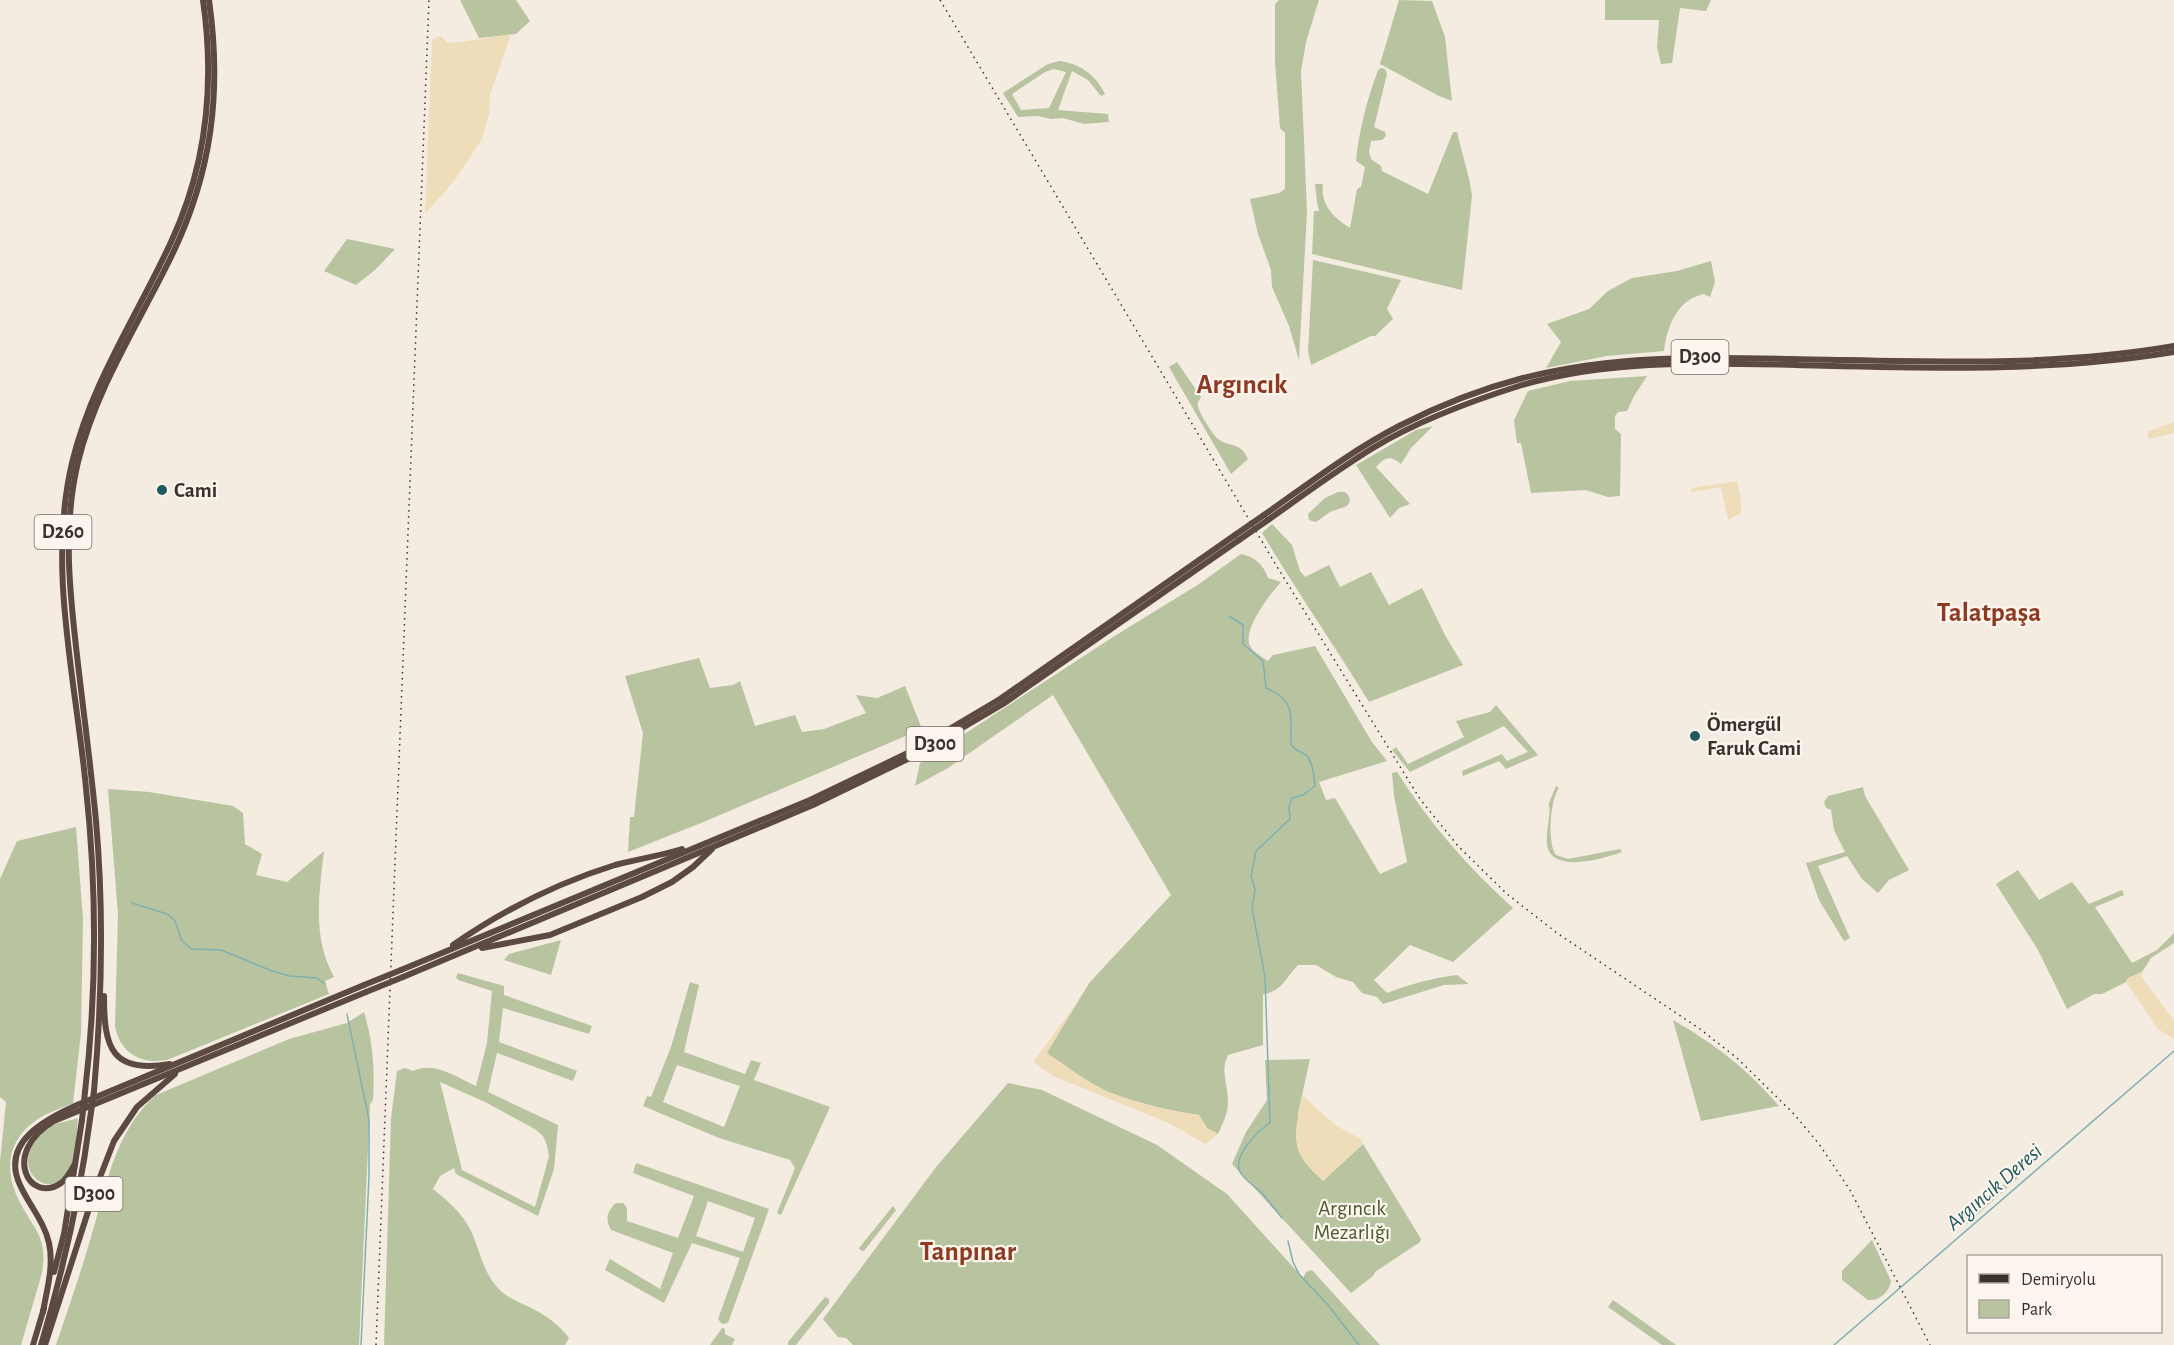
<svg xmlns="http://www.w3.org/2000/svg" width="2174" height="1345" font-family="'Alegreya Sans',sans-serif">
  <style>
    .green { fill: #b8c4a0; fill-rule: evenodd }
    .sand { fill: #efdcb8 }
    .lines { fill: none; stroke-linecap: round; stroke-linejoin: round }
    .stream { stroke: #7fb0b2; stroke-width: 1.5 }
    .highway { stroke: #5c4a42; stroke-width: 6 }
    .rail { stroke: #3b302b; stroke-width: 1.5; stroke-dasharray: 1.5 4.5; stroke-linecap: butt }
    .highway-bridge { stroke: #5c4a42; stroke-width: 6 }
    .poi-dot { fill: #1f5a5e; stroke: #fbf5ee; stroke-width: 2 }
    .labels { text-anchor: middle; dominant-baseline: central; stroke-width: 4.5; stroke-linejoin: round; paint-order: stroke }
    .shield { fill: #fbf5ee; stroke: #756b66; stroke-width: 1.5 }
    .shield-label { font-size: 20px; font-weight: bold; fill: #3b302b }
    .poi-label { font-size: 21px; font-weight: bold; fill: #3b302b; stroke: #fbf5ee; text-anchor: start }
    .park-label { font-size: 21px; fill: #4a5a2e; stroke: #fbf5ee }
    .water-label { font-size: 22px; font-style: italic; fill: #1f5a5e; stroke: #fbf5ee }
    .district-label { font-size: 27px; font-weight: bold; fill: #8c3b22; stroke: #fbf5ee }
  </style>
  <rect width="100%" height="100%" fill="#f4ebe1"/>
  <g class="green">
    <polygon points="460,0 516,0 530,21 516,34 479,38"/>
    <polygon points="1279,0 1319,0 1306,42 1301,71 1307,212 1299,360 1289,326 1272,287 1271,270 1258,234 1250,199 1279,193 1285,189 1285,133 1280,128 1275,62 1275,4"/>
    <polygon points="1399,0 1432,1 1445,37 1452,101 1439,96 1380,64"/>
    <polygon points="1605,0 1711,0 1706,11 1680,8 1672,63 1661,64 1657,47 1659,20 1605,20"/>
    <path d="M1059 61C1079 63 1096 75 1105 94L1101 96 1088 80 1072 71 1058 110 1108 114 1109 122 1084 124 1063 118 1051 119 1038 116 1018 117 1003 93 1048 64ZM1054 69 1066 72 1049 108 1021 110 1012 94 1045 72Z"/>
    <path d="M1381 68 1385 69 1387 74 1374 127 1385 132 1386 136 1382 140 1371 141 1369 152 1371 159 1381 166 1382 171 1428 194 1453 132H1457L1470 183 1472 196 1462 290 1312 254 1314 211H1319L1317 202 1315 184H1323C1320 205 1334 218 1350 228L1357 189 1361 187 1365 167 1356 161C1359 130 1367 100 1378 70Z"/>
    <polygon points="347,239 395,249 375,270 356,285 324,271"/>
    <polygon points="1313,260 1401,280 1387,309 1393,319 1375,336 1371,336 1311,365 1308,351"/>
    <path d="M1711 261 1715 282 1710 297 1704 294C1677 299 1667 327 1664 351L1607 356 1546 368 1561 342 1547 324 1589 309 1608 291 1632 278 1677 271Z"/>
    <path d="M1177 362 1201 397C1199 401 1197 402 1198 406 1199 413 1213 435 1218 439 1230 448 1240 441 1248 459L1231 474 1169 367Z"/>
    <polygon points="1647,376 1634,396 1627,411 1618,412 1615,416 1615,429 1621,434 1620,496 1608,497 1586,490 1531,493 1521,443 1517,443 1514,420 1528,391 1570,381"/>
    <path d="M1433 426 1411 448 1401 464C1391 455 1385 457 1376 467L1410 504 1399 508 1390 518 1356 465 1416 430Z"/>
    <polygon points="1338,492 1345,492 1349,496 1350,501 1347,506 1330,512 1316,522 1309,520 1308,514 1325,498"/>
    <path d="M1272 524 1292 545 1300 571 1305 577 1329 565 1340 587 1371 572 1389 605 1422 588 1446 637 1463 665 1369 702C1334 645 1296 590 1262 533Z"/>
    <path d="M1241 554C1255 557 1263 564 1268 578L1281 582C1271 593 1242 630 1250 646 1253 652 1262 657 1268 661L1273 655 1315 646 1372 742 1387 761 1319 782 1326 800 1335 798 1380 874 1407 862 1394 796 1392 773 1397 772C1429 823 1468 867 1513 908L1453 962 1410 945 1374 980 1387 993C1410 984 1433 978 1457 975L1469 984 1444 985 1383 1004 1377 997 1362 993 1353 982 1336 977 1316 965H1298C1286 977 1282 992 1263 994V1045L1228 1055C1220 1071 1228 1084 1228 1102 1228 1113 1223 1123 1218 1134L1207 1128 1199 1115C1174 1112 1138 1103 1113 1094 1090 1085 1068 1067 1046 1053L1090 982 1171 895 1053 695 948 768 915 786 920 763 1113 637 1199 584Z"/>
    <polygon points="699,658 710,688 733,685 740,681 755,726 795,715 802,732 824,729 866,713 856,695 877,698 905,686 922,729 706,821 628,852 630,817 634,817 643,733 625,676"/>
    <polygon points="1496,705 1538,755 1506,769 1499,761 1463,776 1462,771 1502,754 1507,761 1528,752 1504,726 1410,772 1392,750 1396,747 1408,764 1464,737 1456,721 1490,712"/>
    <path d="M1556 786 1559 788C1550 800 1547 843 1556 855L1568 859 1620 849 1622 852C1605 858 1557 873 1548 849 1545 839 1548 827 1549 817 1550 812 1549 807 1549 803 1551 797 1554 791 1556 786Z"/>
    <polygon points="1863,787 1865,796 1909,870 1889,880 1878,893 1862,879 1847,856 1818,866 1850,938 1844,941 1819,900 1806,863 1845,852 1834,830 1831,810 1826,808 1824,802 1828,796"/>
    <path d="M108 789 149 792 233 806 243 813 245 844 262 854 256 875 287 882 324 851C319 894 312 937 334 977L325 981 329 994 167 1060C141 1065 120 1053 115 1026L118 914Z"/>
    <path d="M76 827 83 919 81 1033 73 1103C60 1109 46 1113 35 1121 3 1145 5 1177 23 1208 38 1234 47 1240 42 1273L21 1345H0V1162L6 1102 0 1097V879L17 841Z"/>
    <polygon points="2018,870 2039,900 2072,882 2089,904 2122,890 2124,895 2095,907 2132,963 2157,950 2174,933 2174,943 2151,958 2142,972 2128,978 2126,982 2102,994 2094,994 2067,1009 2038,950 1996,884"/>
    <polygon points="561,940 551,975 504,960 509,954"/>
    <path d="M458 973 504 986V995L592 1026 589 1034 503 1008 499 1042 577 1071 573 1081 497 1053 488 1092 558 1125 554 1169 538 1216 456 1174 454 1168 440 1176 433 1189C447 1200 462 1213 470 1229 480 1249 482 1271 498 1288 508 1299 520 1302 533 1309 547 1316 559 1325 569 1338L565 1345H384L391 1119 397 1071 405 1068 413 1071C434 1061 456 1077 476 1086L487 1043 492 991 458 980 456 977ZM440 1082 485 1102 535 1129 543 1136 547 1145 549 1156 535 1207 462 1170Z"/>
    <path d="M690 982 699 985 684 1052 745 1074 751 1060 761 1063 754 1080 830 1107 781 1215 777 1213 795 1168 790 1160 719 1138 643 1106 647 1096 651 1097 671 1047ZM677 1065 740 1086 724 1127 663 1102Z"/>
    <path d="M364 1012C373 1042 375 1070 373 1100L370 1104 359 1345H56C67 1312 79 1278 89 1244 105 1193 113 1132 156 1095L289 1039 347 1023Z"/>
    <path d="M1673 1020C1716 1045 1746 1068 1779 1106L1701 1121Z"/>
    <polygon points="1310,1059 1298,1114 1299,1152 1323,1181 1363,1144 1421,1239 1420,1242 1375,1272 1373,1276 1351,1293 1232,1164 1246,1132 1267,1100 1265,1060"/>
    <polygon points="1008,1083 1042,1090 1157,1145 1227,1194 1303,1278 1306,1272 1312,1270 1380,1345 853,1345 846,1338 838,1337 823,1319 936,1167"/>
    <path d="M78 1118C76 1135 78 1159 68 1173 46 1206 0 1159 51 1126 59 1122 70 1121 78 1118Z"/>
    <path d="M636 1163 769 1209 728 1323 722 1324 718 1319 740 1258 692 1243 664 1303 605 1270 610 1259 660 1289 673 1253 611 1230C605 1220 607 1211 616 1203H623L627 1208V1221L678 1238 694 1196 633 1173ZM708 1201 755 1218 743 1252 696 1236Z"/>
    <polygon points="2015,1175 2018,1178 1967,1224 1959,1214 1971,1206 1975,1209"/>
    <polygon points="893,1206 896,1210 864,1251 860,1250 859,1248"/>
    <path d="M1872 1240 1891 1281C1889 1292 1880 1301 1868 1300L1842 1280V1271Z"/>
    <polygon points="825,1297 829,1299 829,1303 796,1345 788,1345 788,1342"/>
    <polygon points="1613,1300 1676,1345 1662,1345 1608,1307"/>
    <polygon points="722,1328 725,1329 725,1334 735,1339 732,1345 710,1345"/>
  </g>
  <g class="sand">
    <polygon points="511,34 490,95 489,115 482,139 455,180 425,214 432,40 440,36 447,42 455,43"/>
    <polygon points="2174,422 2174,433 2149,439 2147,432"/>
    <polygon points="1737,481 1741,501 1741,513 1728,520 1721,487 1691,492 1692,488"/>
    <polygon points="2142,972 2141,976 2174,1021 2174,1039 2158,1029 2126,982 2128,978"/>
    <path d="M1079 1000 1047 1053C1068 1067 1090 1085 1114 1094 1139 1104 1172 1111 1199 1115L1207 1128 1218 1134 1205 1144 1171 1124 1053 1076 1033 1062Z"/>
    <path d="M1303 1096 1335 1125 1359 1138 1363 1143 1323 1181C1315 1173 1303 1163 1299 1152 1292 1135 1299 1112 1303 1096Z"/>
  </g>
  <g class="lines">
    <g class="stream">
      <path d="M1229 616 1243 625V644L1263 661 1266 688C1290 698 1292 709 1291 733 1291 738 1290 744 1293 747 1296 751 1302 752 1306 755 1313 761 1314 777 1315 786L1303 795 1292 798 1289 806 1290 819 1256 851 1251 876 1255 889 1252 908 1265 977 1270 1123C1258 1131 1232 1156 1240 1172 1244 1180 1255 1186 1261 1192 1268 1200 1275 1209 1282 1218"/>
      <polyline points="132,903 167,914 175,921 182,941 192,949 221,950 272,971 290,976 317,978 325,984"/>
      <polyline points="347,1014 369,1120 369,1177 361,1345"/>
      <polyline points="1288,1241 1293,1262 1299,1274 1328,1305 1359,1345"/>
      <polyline points="1834,1345 2174,1051"/>
    </g>
    <g class="highway">
      <path d="M1264 515C1308 484 1351 451 1399 426 1438 406 1481 389 1523 378 1613 355 1697 357 1789 359 1917 361 2047 368 2174 346"/>
      <path d="M1268 520C1302 496 1337 470 1373 448 1419 420 1471 401 1522 385 1611 359 1704 363 1795 365 1923 368 2047 373 2174 352"/>
      <path d="M453 945C502 911 557 883 615 865 637 859 660 856 682 849"/>
      <polyline points="482,948 550,935 642,897 672,882 693,867 712,849"/>
      <polyline points="401,970 810,800 914,750 1000,699 1235,535"/>
      <polyline points="403,977 813,805 918,754 1003,704 1239,540"/>
      <path d="M104 996C104 1047 111 1074 170 1064"/>
      <path d="M94 1091C102 1001 104 911 96 821 91 768 84 716 78 664 70 596 62 529 78 462 96 388 138 325 171 257 212 173 222 92 209 0"/>
      <path d="M85 1092C97 990 97 890 86 788 76 681 47 569 72 463 91 383 137 316 171 242 207 165 215 84 203 0"/>
      <path d="M75 1164C71 1170 67 1179 61 1183 30 1205 0 1153 54 1121L366 992"/>
      <polyline points="54,1272 64,1234 82,1120"/>
      <path d="M43 1312C47 1289 54 1266 49 1243 44 1221 29 1205 20 1185 0 1142 46 1119 77 1105L364 985"/>
      <polyline points="33,1345 44,1308"/>
      <path d="M41 1345C63 1271 80 1196 90 1119"/>
      <polyline points="45,1345 95,1190 114,1141 137,1107 175,1074"/>
    </g>
    <g class="rail">
      <polyline points="940,0 1276,565 1420,799 1458,846 1507,894 1557,933 1700,1029 1737,1058 1794,1114 1819,1144 1850,1190 1930,1345"/>
      <polyline points="376,1345 429,0"/>
    </g>
    <g class="highway-bridge">
      <polyline points="1235,535 1264,515"/>
      <polyline points="1239,540 1268,520"/>
      <polyline points="364,985 401,970"/>
      <polyline points="366,992 403,977"/>
      <polyline points="90,1119 94,1091"/>
      <polyline points="82,1120 85,1092"/>
    </g>
  </g>
  <g class="poi-dot">
    <circle cx="162" cy="490" r="6"/>
    <circle cx="1695" cy="736" r="6"/>
  </g>
  <g class="labels">
    <g class="shield">
      <rect x="1671.5" y="340" width="57" height="34" rx="4.5"/>
      <rect x="34.5" y="515" width="57" height="34" rx="4.5"/>
      <rect x="906.5" y="727" width="57" height="34" rx="4.5"/>
      <rect x="65.5" y="1177" width="57" height="34" rx="4.5"/>
    </g>
    <g class="shield-label">
      <text x="1700" y="357">D300</text>
      <text x="63" y="532">D260</text>
      <text x="935" y="744">D300</text>
      <text x="94" y="1194">D300</text>
    </g>
    <g class="poi-label">
      <text x="174" y="490">Cami</text>
      <text x="1707" y="724">Ömergül<tspan x="1707" dy="24">Faruk Cami</tspan></text>
    </g>
    <g class="park-label">
      <text x="1352" y="1208">Argıncık<tspan x="1352" dy="24">Mezarlığı</tspan></text>
    </g>
    <g class="water-label">
      <text transform="translate(1994 1187) rotate(-41)">Argıncık Deresi</text>
    </g>
    <g class="district-label">
      <text x="1242" y="384">Argıncık</text>
      <text x="1989" y="612">Talatpaşa</text>
      <text x="968" y="1251">Tanpınar</text>
    </g>
  </g>
  <rect x="1967" y="1255" width="195" height="78" fill="#fbf5ee" stroke="#aea6a0" stroke-width="1.5"/>
  <rect x="1979" y="1274" width="30" height="9" fill="#3b302b" stroke="#aea6a0" stroke-width="1.5"/>
  <text x="2021" y="1285" font-size="18" fill="#3b302b">Demiryolu</text>
  <rect x="1979" y="1300" width="30" height="18" fill="#b8c4a0" stroke="#aea6a0" stroke-width="1.5"/>
  <text x="2021" y="1315" font-size="18" fill="#3b302b">Park</text>
</svg>
